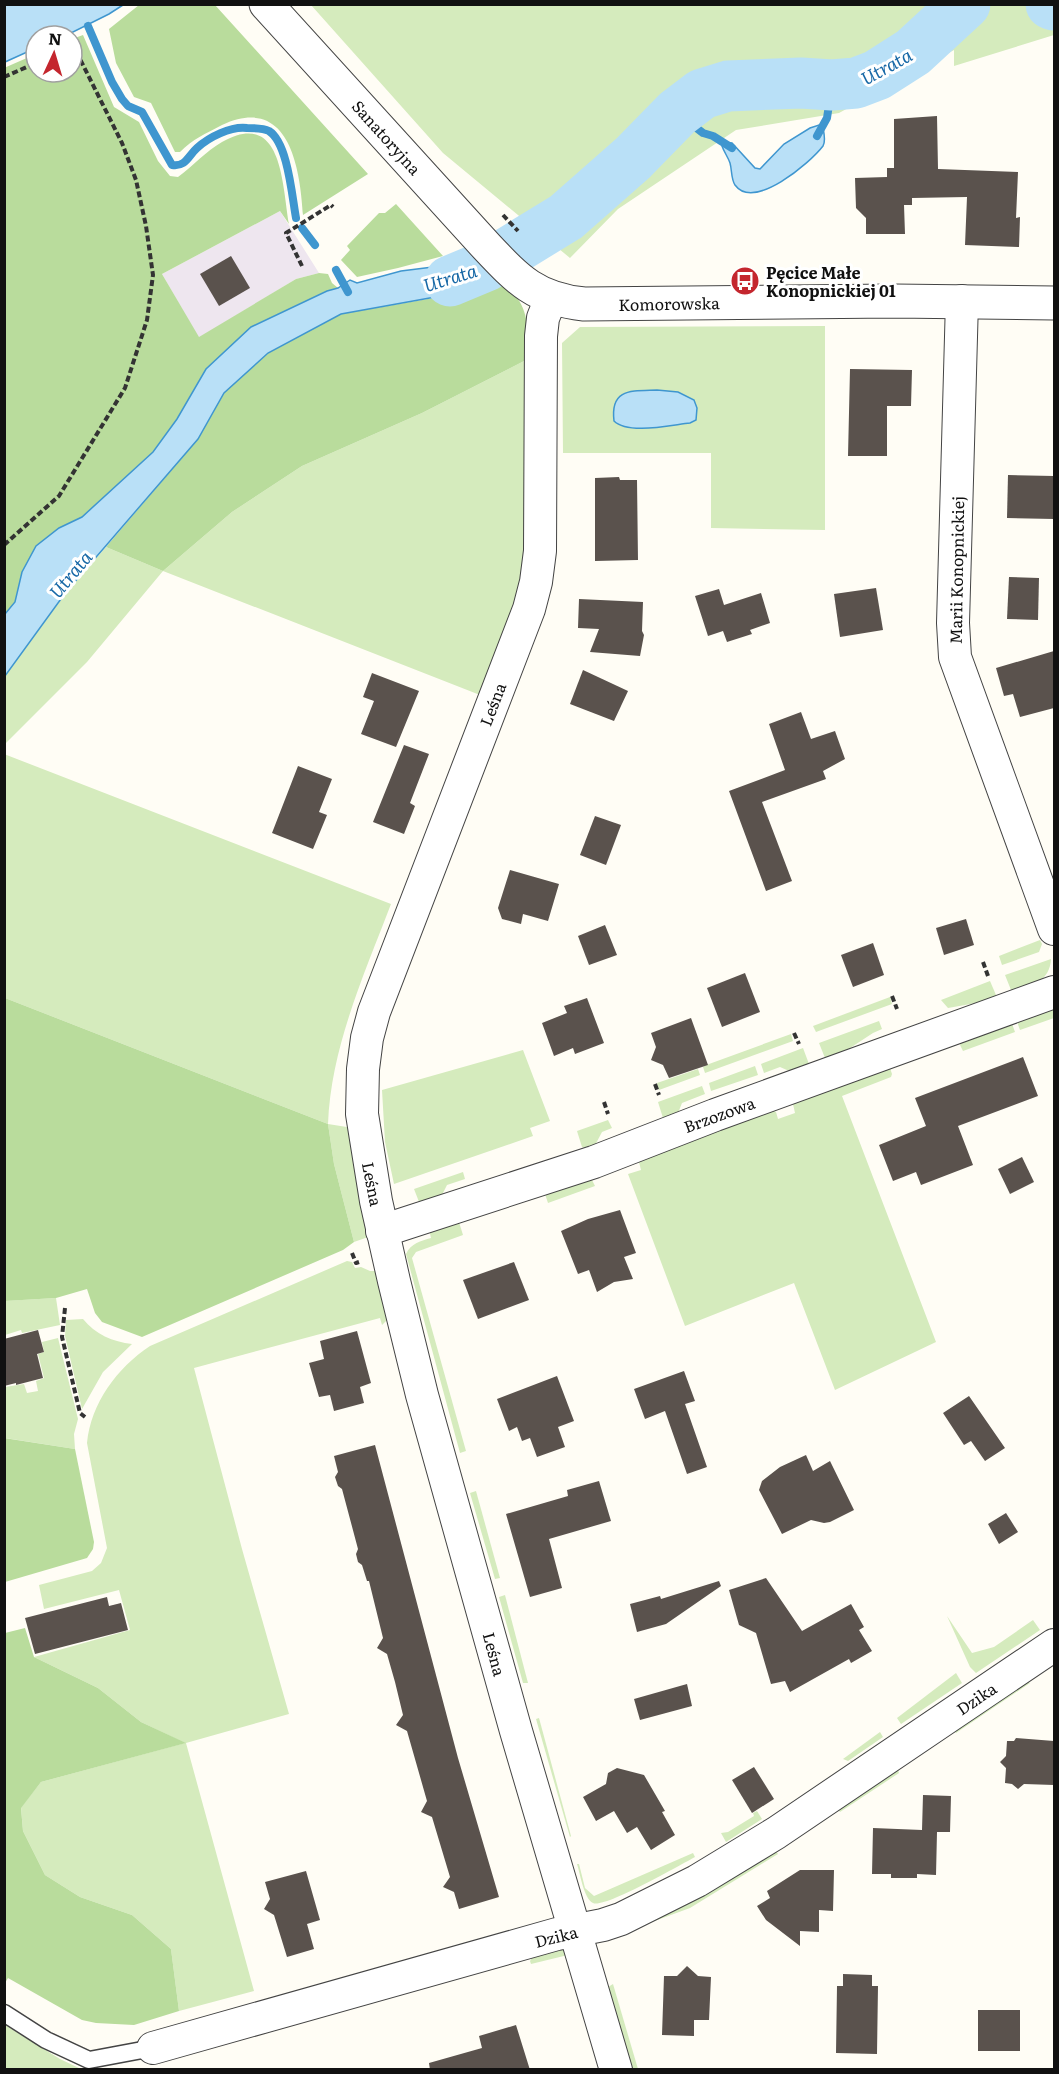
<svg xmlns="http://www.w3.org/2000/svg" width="1059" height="2074" font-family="Literata,serif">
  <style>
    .industrial { fill: #eee6ef }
    .green { fill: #d5ebbd }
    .forest { fill: #b9dc9c }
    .water { fill: #b9e0f7; stroke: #3f96cf; stroke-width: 1.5 }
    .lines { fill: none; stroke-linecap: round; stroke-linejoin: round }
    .stream { stroke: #3f96cf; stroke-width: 8 }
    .river { stroke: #b9e0f7; stroke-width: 51 }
    .building { fill: #5a524d }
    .service-casing { stroke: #444; stroke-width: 19 }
    .minor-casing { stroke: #444; stroke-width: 34 }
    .tertiary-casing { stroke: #444; stroke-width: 35 }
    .path { stroke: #333; stroke-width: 4; stroke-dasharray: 6 3; stroke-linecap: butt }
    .service { stroke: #fff; stroke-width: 16 }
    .minor { stroke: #fff; stroke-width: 32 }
    .tertiary { stroke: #fff; stroke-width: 33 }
    .labels { text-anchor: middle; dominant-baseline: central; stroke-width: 6; stroke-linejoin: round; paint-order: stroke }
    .street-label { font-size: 16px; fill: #111; stroke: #fff }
    .poi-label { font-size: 16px; font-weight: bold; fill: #111; stroke: #fff; text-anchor: start }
    .water-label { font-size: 18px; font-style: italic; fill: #1768a6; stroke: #fff }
  </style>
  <rect width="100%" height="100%" fill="#fffdf5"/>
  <polygon class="industrial" points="280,211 319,273 296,279 199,338 162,274"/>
  <g class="green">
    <polygon points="1054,4 1054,35 954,66 954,50 839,113 736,130 618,209 570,258 443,153 311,5"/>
    <polygon points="825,326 825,530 711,528 711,453 563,453 562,343 580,327"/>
    <polygon points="528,359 528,539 521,590 480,695 163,571 87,662 5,744 4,675 66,593 106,547 163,571 232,512 302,466 422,413"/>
    <path d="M4 754 391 904C364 975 331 1047 328 1124L353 1128 371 1236 354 1242 334 1164 328 1124 5 998Z"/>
    <polygon points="1040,940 1042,944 1039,952 1002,965 999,956"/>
    <path d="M1051 959C1050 980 1033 986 1017 994L1011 990 1005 975Z"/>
    <polygon points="990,981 996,995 993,1000 948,1008 941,1000"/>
    <polygon points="890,997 892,1004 816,1032 813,1026"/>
    <polygon points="1054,1006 1054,1018 1020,1030 1016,1019"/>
    <polygon points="879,1021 882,1029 873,1033 827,1063 819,1043"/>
    <polygon points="1011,1021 1015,1032 963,1051 960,1045 963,1038"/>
    <polygon points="791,1034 793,1041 705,1073 703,1067 709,1064"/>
    <polygon points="803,1048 809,1064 796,1074 780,1067 764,1073 761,1064"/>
    <polygon points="523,1050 550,1121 530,1128 533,1136 394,1184 385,1142 382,1090"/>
    <polygon points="889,1065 892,1074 891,1077 842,1096 936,1342 835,1390 794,1283 685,1326 628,1174 641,1170 639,1162 641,1156 770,1109 776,1112 778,1119 795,1113 793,1104 794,1100"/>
    <polygon points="755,1066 758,1075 711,1091 709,1083"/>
    <polygon points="698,1069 700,1075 659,1090 657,1083"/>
    <polygon points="702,1086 705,1094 682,1103 676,1118 669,1120 663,1118 658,1102"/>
    <polygon points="608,1120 612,1128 602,1132 593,1149 589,1150 582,1147 577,1131"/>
    <polygon points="463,1172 465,1179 447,1185 439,1201 421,1207 414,1189"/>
    <polygon points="586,1177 592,1180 595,1186 548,1203 544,1191"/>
    <path d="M458 1219 463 1235 416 1252 412 1258 466 1451 460 1453 406 1254C411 1243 421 1241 431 1238L429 1229Z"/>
    <path d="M347 1261 352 1262 355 1268 361 1267 370 1271H377L389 1318 382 1325 380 1318 194 1368 242 1549 289 1714 186 1743 254 1991 179 2011 171 1949 132 1915 80 1897 45 1875 23 1831 21 1807 41 1782 185 1743 141 1722 98 1688 34 1657 130 1630 119 1590 44 1609 39 1585 92 1571 101 1563 107 1548 87 1443C91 1403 117 1368 150 1346Z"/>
    <polygon points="56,1298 60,1325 22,1333 21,1330 5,1335 4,1301"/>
    <path d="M83 1319C95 1334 113 1342 132 1344L103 1372 82 1409 65 1336 66 1320Z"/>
    <polygon points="58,1338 78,1419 74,1434 75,1449 5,1438 5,1387 24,1384 27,1393 38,1391 36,1381 44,1378 38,1354 44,1352 42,1342"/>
    <polygon points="476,1491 500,1578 495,1579 470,1493"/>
    <polygon points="505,1595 528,1683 523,1683 499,1597"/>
    <polygon points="947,1616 972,1653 994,1647 1033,1620 1040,1630 976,1673 970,1667"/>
    <polygon points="956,1673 962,1683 901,1724 897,1718"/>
    <polygon points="1025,1680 1030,1683 956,1733 953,1729"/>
    <polygon points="539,1718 571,1836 570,1837 536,1719"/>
    <polygon points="880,1732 883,1737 848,1761 843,1759"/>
    <polygon points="897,1767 899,1773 840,1812 837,1807"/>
    <polygon points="757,1811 762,1819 726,1842 721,1833 728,1832 754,1816 753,1813"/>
    <polygon points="775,1850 778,1854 690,1908 611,1937"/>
    <path d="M693 1853 695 1857C680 1865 604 1909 593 1903 584 1899 580 1873 577 1864H579L585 1888 594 1896Z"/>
    <polygon points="564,1945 568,1955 531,1964 530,1961 536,1951"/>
    <polygon points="613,1984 638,2069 628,2069 605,1989"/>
    <polygon points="5,2025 60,2059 81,2069 5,2069"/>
  </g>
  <g class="forest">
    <path d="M139 5H215L368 174 303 215C300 167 289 94 222 125 205 134 193 139 180 152H175L151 103 134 97 116 63 109 29Z"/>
    <path d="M83 35 114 107 139 122 158 161 170 176 178 177C193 166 206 151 222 142 283 108 282 185 289 224L280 211 162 274 199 337 296 279 319 273 328 274 332 283 338 288 327 291 251 327 153 452 82 517 59 528 22 572 15 602 5 614 4 68 36 54V72H72V39Z"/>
    <polygon points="396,204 443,256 398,268 357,277 341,260 350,250 347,246 379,213 385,213"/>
    <path d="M495 276C529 303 528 317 528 359L422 413 302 466 232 512 163 571 106 547 198 439 224 393 268 353 341 314 474 291Z"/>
    <polygon points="5,998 328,1124 334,1164 354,1242 343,1250 142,1337 102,1322 95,1313 87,1289 56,1298 5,1301"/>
    <polygon points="4,1438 75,1449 94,1542 93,1549 87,1558 5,1582"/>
    <polygon points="25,1628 34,1657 98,1688 141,1722 186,1743 41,1782 21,1808 23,1831 45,1875 80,1897 132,1915 171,1949 179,2011 134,2025 96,2023 82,2020 8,1978 5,1983 5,1633"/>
  </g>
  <g class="water">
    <polygon points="5,4 123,4 123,5 109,14 65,36 36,36 36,48 5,62"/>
    <path d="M819 125 823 128C824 133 826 141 823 146 810 163 754 211 735 185 731 179 732 170 730 163 728 157 724 152 722 146L724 142 732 143 755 168 760 169 784 144 810 128Z"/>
    <polygon points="476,255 495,276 474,290 341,314 268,353 224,393 198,439 66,592 5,676 5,614 15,602 22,572 36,546 59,528 82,517 153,452 177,419 206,369 251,327 327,291 338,288 350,280 357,283 401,271 457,264"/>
    <path d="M657 390 678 392 694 400 697 408 696 420 690 423C671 425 628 435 614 421 610 388 632 391 657 390Z"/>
  </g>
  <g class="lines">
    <g class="stream">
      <path d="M88 26 112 82 122 99 128 106 142 112 172 165C186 167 188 156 197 148 209 137 231 126 247 128 254 128 263 128 269 131 288 143 292 197 296 218"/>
      <polyline points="677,113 703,133 713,136 732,148"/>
      <polyline points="817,136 827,118 832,85"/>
      <polyline points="302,228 315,245"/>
      <polyline points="336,270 348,292"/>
    </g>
    <g class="river">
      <polyline points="1051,4 1054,5"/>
      <polyline points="450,281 486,266 566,217 633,158 677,113 702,94 728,86 801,83 832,85 856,83 877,75 913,52 965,4"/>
    </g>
  </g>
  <g class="building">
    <polygon points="937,116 938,169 1018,172 1016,218 1020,217 1019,247 965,245 967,197 912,198 912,205 904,205 905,234 866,234 866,218 856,208 855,178 887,177 887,168 894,168 894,119"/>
    <polygon points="231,256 250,288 219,306 200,274"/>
    <polygon points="850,369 912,370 911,406 887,406 887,456 848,456"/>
    <polygon points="1008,475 1054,476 1054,519 1007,518"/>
    <polygon points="619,477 620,480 637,480 638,560 595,561 595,478"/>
    <polygon points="1009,577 1039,578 1038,620 1007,619"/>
    <polygon points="876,588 883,630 840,637 834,594"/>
    <polygon points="719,589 724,605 761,593 770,623 750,630 752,634 727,642 723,631 708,636 695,596"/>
    <polygon points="579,599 643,602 642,631 644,635 640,656 590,652 599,629 578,628"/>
    <polygon points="1054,651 1054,708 1020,717 1013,694 1004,696 996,668"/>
    <polygon points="583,670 628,691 614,721 570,704"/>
    <polygon points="372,673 419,691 396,747 361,734 374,701 363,697"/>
    <polygon points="801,712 811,739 835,731 845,759 823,771 826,779 762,802 792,881 766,891 729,791 785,770 769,724"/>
    <polygon points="404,745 429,754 410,803 415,806 404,834 373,822"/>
    <polygon points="298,766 332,779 319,812 327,815 313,849 272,833"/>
    <polygon points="595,816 621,825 606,865 580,855"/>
    <polygon points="510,870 559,884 548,921 523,914 521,924 502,919 498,908"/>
    <polygon points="966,919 974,945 944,955 936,928"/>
    <polygon points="605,925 617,955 589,965 578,936"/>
    <polygon points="873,943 884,975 853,987 841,955"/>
    <polygon points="745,973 760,1012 722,1027 707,988"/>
    <polygon points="587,998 604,1043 575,1054 573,1048 554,1056 542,1023 567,1013 564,1006"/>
    <polygon points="691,1018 708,1065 669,1078 663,1065 651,1060 656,1047 651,1033"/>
    <polygon points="1023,1057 1038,1096 958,1126 973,1165 921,1185 916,1172 893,1181 879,1145 926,1126 915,1098"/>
    <polygon points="1022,1157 1034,1182 1010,1194 998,1169"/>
    <polygon points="620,1210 636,1253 624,1257 633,1279 614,1282 597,1292 589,1270 578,1274 561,1231 588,1219"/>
    <polygon points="514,1262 529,1300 478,1319 463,1280"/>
    <polygon points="38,1330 44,1352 37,1354 43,1378 16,1385 16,1383 4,1386 4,1339"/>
    <polygon points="357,1331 371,1383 360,1387 364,1403 334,1411 330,1395 319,1397 309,1363 324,1359 320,1341"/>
    <polygon points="684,1371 695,1401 685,1404 707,1467 687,1474 665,1411 645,1419 634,1389"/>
    <polygon points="557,1376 574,1421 558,1427 565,1447 537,1457 530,1438 522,1441 517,1427 509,1431 497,1399"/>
    <polygon points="969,1396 1005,1448 985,1461 971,1441 964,1445 943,1413"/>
    <polygon points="375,1445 458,1758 499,1897 459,1909 454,1892 443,1887 450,1877 432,1817 421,1812 427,1801 407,1731 396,1725 403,1715 395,1682 387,1654 377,1648 383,1638 369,1581 367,1581 362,1565 358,1562 356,1554 358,1549 342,1489 338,1486 335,1477 338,1472 334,1456"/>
    <polygon points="806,1455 813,1471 830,1461 854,1510 830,1522 824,1523 811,1520 782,1534 759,1490 762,1481 780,1467"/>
    <polygon points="599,1481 611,1521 549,1539 562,1588 530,1597 506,1514 568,1496 567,1490"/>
    <polygon points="1006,1513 1018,1532 999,1544 988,1524"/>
    <polygon points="766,1578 802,1631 851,1604 864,1627 859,1630 872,1651 851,1663 849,1659 790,1692 785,1681 771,1684 756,1633 739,1625 729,1590"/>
    <polygon points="719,1581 721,1586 666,1624 637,1632 630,1604 660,1596 661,1599"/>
    <polygon points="107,1597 109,1606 121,1603 128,1630 35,1654 25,1618"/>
    <polygon points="687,1684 692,1706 640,1720 634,1699"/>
    <polygon points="1016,1738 1054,1741 1054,1785 1024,1784 1018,1789 1012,1784 1005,1783 1006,1768 1000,1762 1006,1756 1007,1741 1014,1741"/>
    <polygon points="754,1767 774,1799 752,1813 732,1780"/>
    <polygon points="617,1768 644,1775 665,1811 662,1812 675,1835 651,1850 637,1827 627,1833 614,1811 596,1821 583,1797 606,1784 608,1773"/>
    <polygon points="923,1795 951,1796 950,1832 937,1832 936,1875 917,1874 917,1878 891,1878 891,1874 872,1874 873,1828 922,1830"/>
    <polygon points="800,1870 834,1870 833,1911 819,1910 819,1932 800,1931 800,1946 766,1920 757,1906 770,1898 767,1891"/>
    <polygon points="306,1871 320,1920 307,1924 314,1949 287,1957 274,1915 264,1909 270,1899 265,1882"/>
    <polygon points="687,1966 698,1976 711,1977 709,2020 694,2020 694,2036 662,2035 664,1976 677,1976"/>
    <polygon points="843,1974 872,1975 872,1986 878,1986 877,2054 836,2053 837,1986 843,1986"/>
    <rect x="978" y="2010" width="42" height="41"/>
    <polygon points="516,2025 530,2070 430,2070 429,2063 482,2048 479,2036"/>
  </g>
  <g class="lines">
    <g class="service-casing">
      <polyline id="service" points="4,2013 46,2040 89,2060 153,2048"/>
    </g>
    <g class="minor-casing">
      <g id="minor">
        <polyline points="551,298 543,318 541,336 540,551 536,582 529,609 374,1012 367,1038 363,1069 362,1114 376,1201 394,1281 422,1395 516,1731 616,2070"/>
        <polyline points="962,301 953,623 955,657 1054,929"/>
        <polyline points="382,1231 594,1162 715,1115 1054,992"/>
        <polyline points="153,2048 557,1934 603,1925 621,1919 697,1881 776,1833 1054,1645"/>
      </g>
    </g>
    <g class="tertiary-casing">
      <path id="tertiary" d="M266 4 487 247C518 280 536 299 584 304L894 301 1054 303"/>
    </g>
    <g class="path">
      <polyline points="4,77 36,63"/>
      <polyline points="503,215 518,231"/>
      <polyline points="302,266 286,233 331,205 333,207"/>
      <polyline points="4,545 59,496 125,388 147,320 153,275 146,226 136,180 122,143 79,57 72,52"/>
      <polyline points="983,962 988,976"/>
      <polyline points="892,996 897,1009"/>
      <polyline points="794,1033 799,1044"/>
      <polyline points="655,1084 659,1095"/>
      <polyline points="604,1102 608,1114"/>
      <polyline points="352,1253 356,1263 359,1262"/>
      <polyline points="65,1308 62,1337 80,1413 85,1417"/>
    </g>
    <use href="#service" class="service"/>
    <use href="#minor" class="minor"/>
    <use href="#tertiary" class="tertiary"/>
  </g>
  <defs>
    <g id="bus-disc" transform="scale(1.5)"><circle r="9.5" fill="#c4262e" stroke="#fff"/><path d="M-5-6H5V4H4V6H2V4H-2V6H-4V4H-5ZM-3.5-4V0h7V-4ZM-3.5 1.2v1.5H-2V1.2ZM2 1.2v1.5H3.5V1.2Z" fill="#fff"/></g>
  </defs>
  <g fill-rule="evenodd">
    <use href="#bus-disc" x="745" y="281"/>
  </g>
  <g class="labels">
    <g class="street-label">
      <text transform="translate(387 137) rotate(48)">Sanatoryjna</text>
      <text transform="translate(669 303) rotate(-1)">Komorowska</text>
      <text transform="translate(956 570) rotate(-89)">Marii Konopnickiej</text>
      <text transform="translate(492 704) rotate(-69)">Leśna</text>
      <text transform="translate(719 1114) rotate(-20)">Brzozowa</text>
      <text transform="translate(373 1184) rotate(79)">Leśna</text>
      <text transform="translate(495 1654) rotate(75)">Leśna</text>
      <text transform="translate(976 1698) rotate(-34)">Dzika</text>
      <text transform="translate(556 1936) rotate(-14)">Dzika</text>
    </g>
    <g class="poi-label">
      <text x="766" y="272">Pęcice Małe<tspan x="766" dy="18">Konopnickiej 01</tspan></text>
    </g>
    <g class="water-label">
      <text transform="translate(886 66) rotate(-29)">Utrata</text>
      <text transform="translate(450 277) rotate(-17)">Utrata</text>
      <text transform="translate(70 574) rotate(-50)">Utrata</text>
    </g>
  </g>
  <rect width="1059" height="2074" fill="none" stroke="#111111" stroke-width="12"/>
  <g transform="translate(54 54) rotate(4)"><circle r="28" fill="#ffffff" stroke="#a0a0a0" stroke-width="1.5"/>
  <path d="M0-4.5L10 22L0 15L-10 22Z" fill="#c4262e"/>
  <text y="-9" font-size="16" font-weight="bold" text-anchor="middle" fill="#111111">N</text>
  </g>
</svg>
